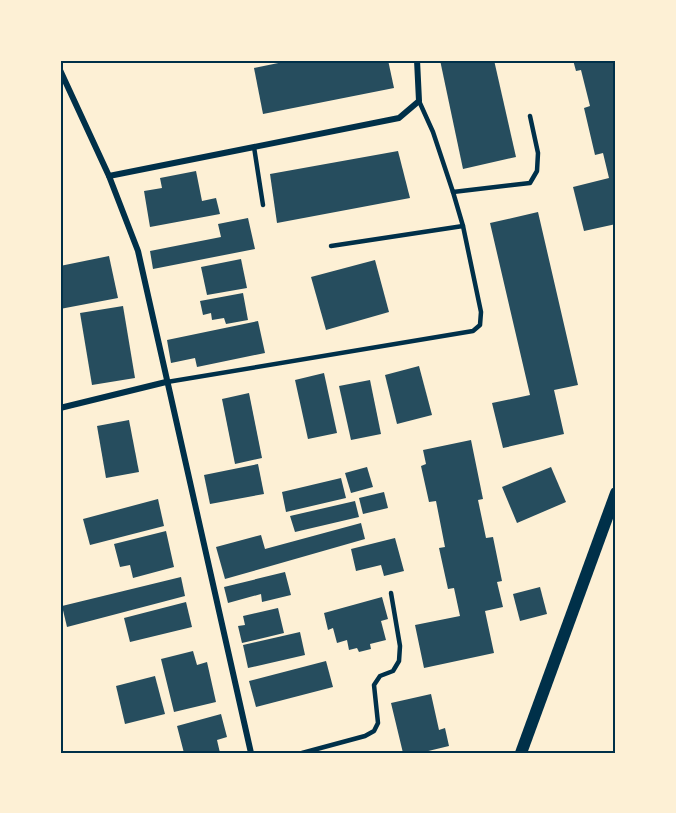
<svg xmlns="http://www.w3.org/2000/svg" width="676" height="813" font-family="Montserrat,sans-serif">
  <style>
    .building { fill: #264d5e }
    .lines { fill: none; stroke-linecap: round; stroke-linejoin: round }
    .service { stroke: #003049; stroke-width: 4.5 }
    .minor { stroke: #003049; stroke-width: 6 }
    .secondary { stroke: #003049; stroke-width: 12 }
    .neatline { fill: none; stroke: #003049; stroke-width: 2 }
  </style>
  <rect width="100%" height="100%" fill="#fdf0d5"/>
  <g class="building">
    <polygon points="293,60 388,60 394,88 263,114 254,68"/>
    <polygon points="440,60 494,60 516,157 463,169"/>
    <polygon points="573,60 616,60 616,224 584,231 573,187 609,178 603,153 595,155 584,108 590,106 581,70 576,71"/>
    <polygon points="398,151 410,198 277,223 270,174"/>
    <polygon points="196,171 202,201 216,198 220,214 150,227 144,191 162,188 160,178"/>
    <polygon points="538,212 578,385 554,390 564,434 503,448 492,403 530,395 490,223"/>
    <polygon points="248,218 255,249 153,269 150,251 221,237 218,224"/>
    <polygon points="109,256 118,298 60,309 60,266"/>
    <polygon points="241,259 247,288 207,295 201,267"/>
    <polygon points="375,260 389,312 326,330 311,277"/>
    <polygon points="243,293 248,320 226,324 224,318 212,320 211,313 203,315 200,301"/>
    <polygon points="123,306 135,378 92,385 80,313"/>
    <polygon points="258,321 265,353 197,367 195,358 171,363 167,340"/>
    <polygon points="419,366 432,415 397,424 385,375"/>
    <polygon points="324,373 337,433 308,439 295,380"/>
    <polygon points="370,380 381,434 351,440 339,386"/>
    <polygon points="249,393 262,458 235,464 222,399"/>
    <polygon points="129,420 139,472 106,478 97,426"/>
    <polygon points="471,440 483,499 478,500 486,538 493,537 502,581 497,582 503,607 485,611 494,653 424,668 415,625 460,616 454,588 448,589 439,548 445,547 436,501 429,502 421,466 426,464 423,450"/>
    <polygon points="258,464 264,494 210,504 204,475"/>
    <polygon points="367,467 373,487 351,493 345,473"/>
    <polygon points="551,467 566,502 517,523 502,487"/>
    <polygon points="341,478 346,498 286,512 282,492"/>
    <polygon points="384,492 388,508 363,514 359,498"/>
    <polygon points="158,499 164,526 90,545 83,519"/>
    <polygon points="355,501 359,517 295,532 290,516"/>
    <polygon points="361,523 365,539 225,579 216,547 261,535 265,549"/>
    <polygon points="166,531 174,567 133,578 130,565 120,567 114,544"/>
    <polygon points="395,538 404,571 384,576 381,565 356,571 351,549"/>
    <polygon points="285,572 291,595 262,602 261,594 228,603 224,587"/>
    <polygon points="181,577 185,596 67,627 62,606"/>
    <polygon points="540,587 547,614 520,621 513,594"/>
    <polygon points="382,597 388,619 381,621 386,640 370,644 371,649 359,652 357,648 349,650 347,640 337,643 333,628 328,630 324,613"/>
    <polygon points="186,602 192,627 130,642 124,618"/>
    <polygon points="278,608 284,633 242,643 238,626 245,625 243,616"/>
    <polygon points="300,632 305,655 248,668 243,645"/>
    <polygon points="193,651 197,665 207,662 216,702 174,712 161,659"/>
    <polygon points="326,661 333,687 256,707 249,681"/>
    <polygon points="155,676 165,714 125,724 116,686"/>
    <polygon points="431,694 439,730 445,728 449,746 420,753 403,753 391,703"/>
    <polygon points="221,714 227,737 217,740 220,753 184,753 177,726"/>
  </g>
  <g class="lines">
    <g class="service">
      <polyline points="419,101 433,132 453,192 530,183 537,171 538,153 530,116"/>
      <polyline points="254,147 263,205"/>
      <polyline points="331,246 463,226"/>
      <polyline points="167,382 473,331 480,325 481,312 463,226 453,192"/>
      <polyline points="302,753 365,736 374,731 378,723 374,685 380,676 393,671 399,661 400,646 391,593"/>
    </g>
    <g class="minor">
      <polyline points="60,70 109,176 138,251 251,753"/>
      <polyline points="109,176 399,118 419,101 417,60"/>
      <polyline points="60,408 166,382"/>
    </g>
    <polyline class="secondary" points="521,753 616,493"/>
  </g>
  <rect width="676" height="813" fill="none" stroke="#fdf0d5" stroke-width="123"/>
  <rect x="62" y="62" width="552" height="690" class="neatline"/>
</svg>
